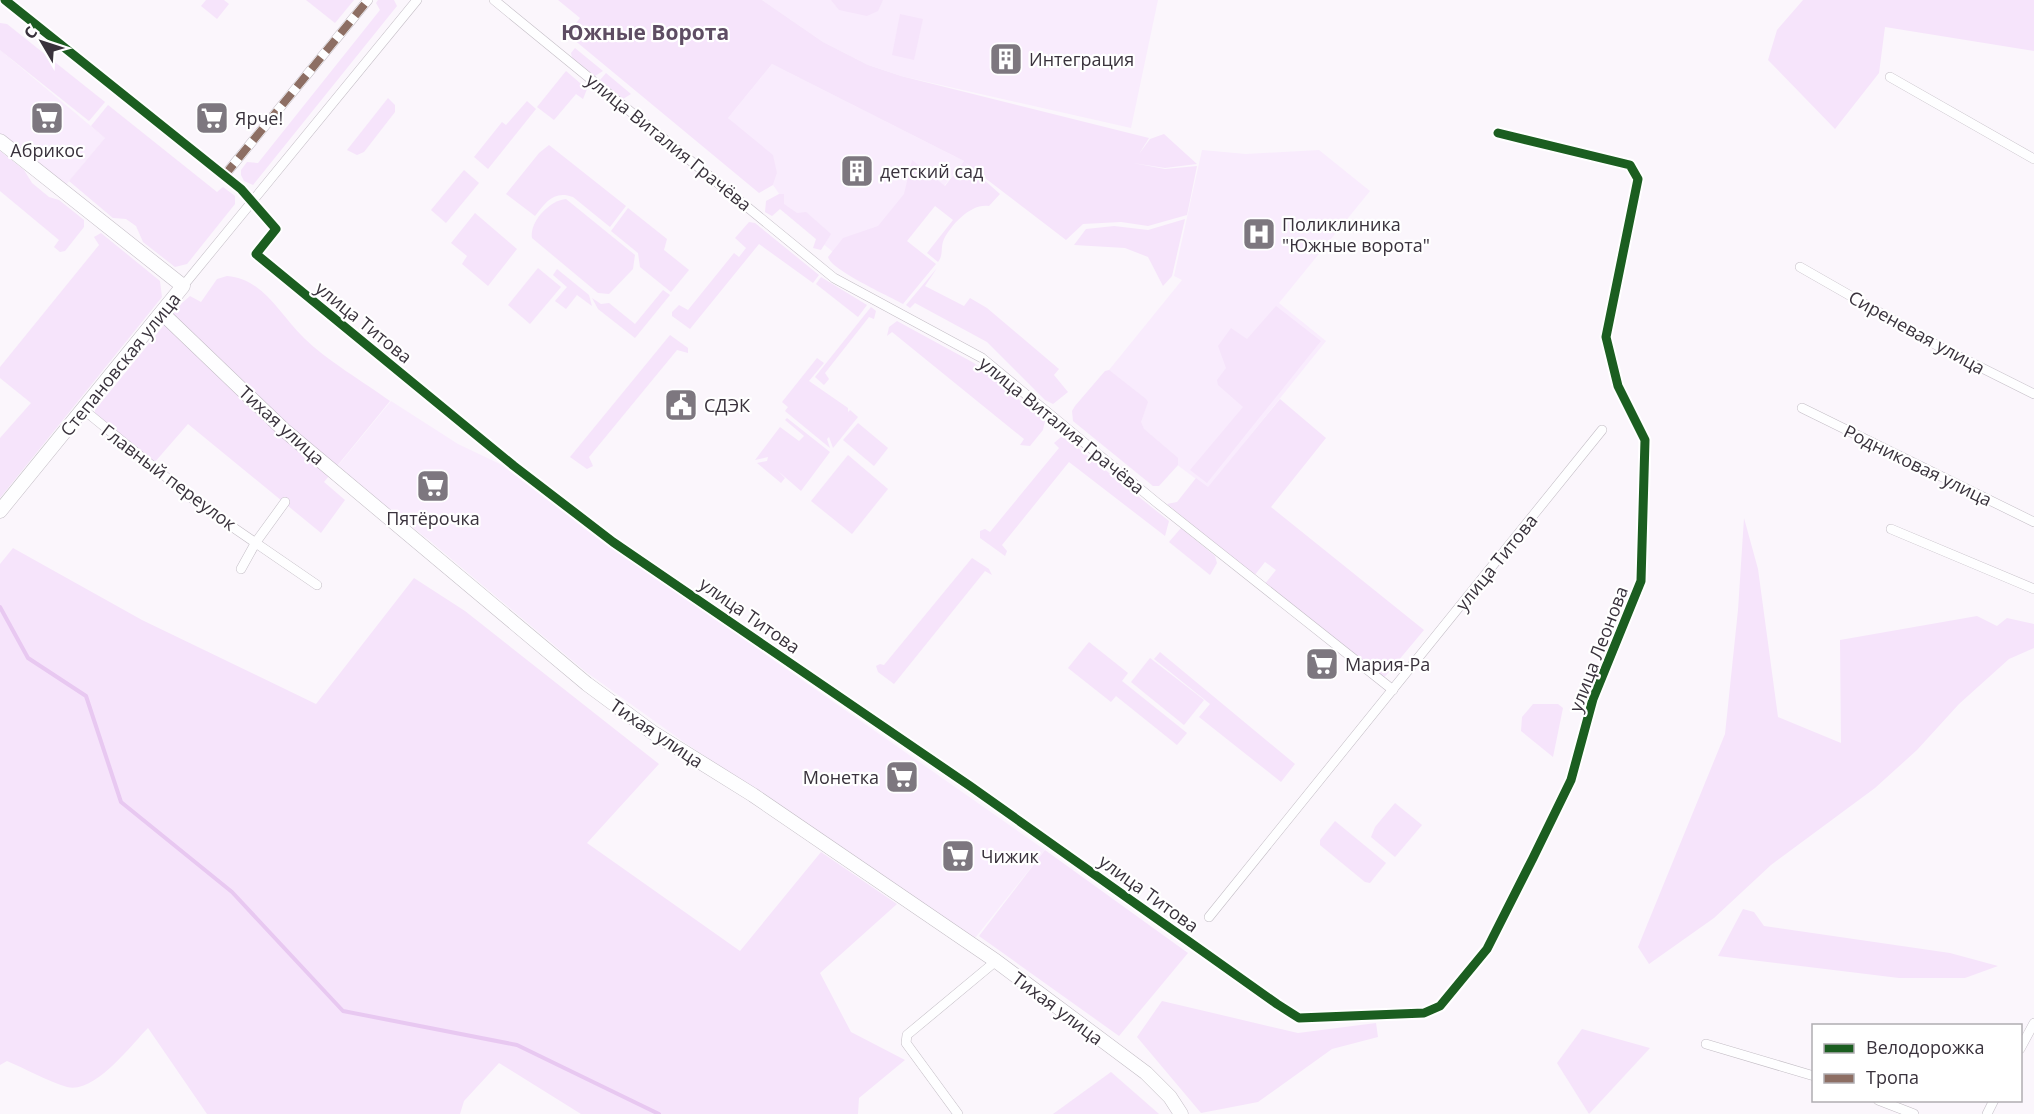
<svg xmlns="http://www.w3.org/2000/svg" width="2034" height="1114" font-family="'Open Sans',sans-serif">
  <style>
    .built { fill: #f9ecfd }
    .green { fill: #f6e4fb }
    .lines { fill: none; stroke-linecap: round; stroke-linejoin: round }
    .stream { stroke: #e8c8f1; stroke-width: 4 }
    .street-casing { stroke: #c3bdc5; stroke-width: 10 }
    .secondary-casing { stroke: #c3bdc5; stroke-width: 15 }
    .street { stroke: #fefeff; stroke-width: 9 }
    .secondary { stroke: #fefeff; stroke-width: 14 }
    .quiet { stroke: #8d6e63; stroke-width: 8; stroke-dasharray: 15 8; stroke-linecap: butt }
    .cycleway-casing { stroke: #fff; stroke-width: 13 }
    .cycleway { stroke: #1b5e20; stroke-width: 9 }
    .labels { text-anchor: middle; dominant-baseline: central; stroke-width: 4.5; stroke-linejoin: round; paint-order: stroke }
    .poi-label { font-size: 18px; fill: #39323c; stroke: #fff; text-anchor: start }
    .street-label { font-size: 18px; fill: #39323c; stroke: #fff }
    .quarter-label { font-size: 21px; font-weight: bold; fill: #5e4d63; stroke: #fff }
  </style>
  <rect width="100%" height="100%" fill="#fbf6fc"/>
  <g class="built">
    <polygon points="762,0 1158,0 1131,128 901,76 868,65 823,42"/>
    <polygon points="0,50 105,138 65,186 0,135"/>
    <polygon points="772,64 964,161 868,281 774,203 780,195 773,185 777,173 728,118"/>
    <polygon points="1202,150 1246,154 1319,150 1370,191 1279,303 1326,341 1208,488 1176,464 1079,407 1182,280 1174,276"/>
    <polygon points="391,401 458,444 500,464 705,612 1045,850 975,938 681,740 586,672 430,541 336,468"/>
  </g>
  <g class="green">
    <polygon points="206,0 224,0 229,4 217,19 201,6"/>
    <polygon points="306,0 354,0 335,23"/>
    <polygon points="378,0 394,0 397,6 253,185 244,181 241,175 241,170 247,162 258,163 380,10 376,3"/>
    <path d="M558 0H762L823 42 868 65 901 76 1149 138 1139 154 1150 139 1164 134 1197 164 1165 168 1133 163 1165 169 1197 166 1187 215 1148 226 1121 222 1083 224 1066 240 964 162 1000 194 989 206C971 203 952 224 944 239 940 248 944 254 938 262L927 253 953 220 935 206 907 241 936 264 903 304C889 296 831 270 828 257L843 238 878 226 904 194 912 160 945 186 964 161 772 64 728 118 773 155 777 173 773 185 759 193 567 34 580 18Z"/>
    <polygon points="831,0 883,0 878,11 867,16 839,10"/>
    <polygon points="1803,0 2034,0 2034,51 1885,27 1879,73 1835,129 1768,60 1777,30"/>
    <polygon points="900,14 923,19 914,60 892,55"/>
    <polygon points="0,23 7,24 105,102 89,121 0,50"/>
    <polygon points="575,48 603,71 595,76 572,58 571,53"/>
    <polygon points="566,71 587,89 583,99 576,94 554,120 537,107"/>
    <polygon points="606,73 631,94 623,99 600,80"/>
    <polygon points="388,98 395,105 395,112 364,152 357,155 347,150"/>
    <polygon points="527,101 536,109 488,169 474,157 502,122 506,125"/>
    <polygon points="108,105 217,192 223,187 235,196 235,204 187,264 175,267 143,242 136,226 126,219 113,218 69,181 105,138 91,126"/>
    <path d="M549 145 626 206 610 227 573 197C554 190 546 202 535 216L506 194 539 153Z"/>
    <polygon points="0,151 24,170 32,183 49,197 59,200 84,220 84,227 65,251 60,252 54,247 59,240 0,191"/>
    <polygon points="464,170 479,183 446,223 431,210"/>
    <polygon points="779,194 784,194 784,204 797,213 806,212 831,234 821,250 813,248 816,239 780,209 772,216 765,212 766,201"/>
    <path d="M566 199 635 255 633 269 609 294 598 293 532 238C529 222 550 200 566 199Z"/>
    <polygon points="628,208 667,239 664,250 689,270 671,292 640,267 638,253 611,231"/>
    <polygon points="475,213 517,249 488,286 462,264 467,256 451,243"/>
    <polygon points="1185,219 1172,276 1163,286 1148,257 1125,248 1074,245 1086,229 1114,226 1148,230"/>
    <polygon points="749,222 755,223 819,275 813,283 759,244 690,329 672,316 672,312 679,305 688,310 734,253 739,257 746,248 735,238"/>
    <polygon points="101,233 160,281 162,297 0,498 0,438 31,403 0,378 0,367 99,245 94,237"/>
    <polygon points="538,268 561,287 530,324 508,305"/>
    <polygon points="937,268 925,286 964,306 970,298 987,308 1059,369 1054,375 1068,392 1053,404 1045,400 987,342 915,303 910,308 906,305"/>
    <polygon points="557,269 589,295 592,306 577,295 566,309 555,301 567,287 553,275"/>
    <path d="M227 276C264 279 279 314 304 338 326 360 364 382 390 401L324 482 345 500 321 533 188 424 154 463 95 418V410L182 303 190 296 201 302 217 279Z"/>
    <polygon points="821,277 867,305 858,317 816,284"/>
    <polygon points="663,290 670,295 635,338 598,309 592,298 601,304 609,303 635,324"/>
    <polygon points="1276,306 1321,341 1207,483 1190,470 1243,407 1218,385 1217,380 1226,368 1218,346 1231,328 1247,339"/>
    <polygon points="871,307 876,311 874,319 869,317 825,373 829,379 824,385 815,377"/>
    <polygon points="897,321 974,363 1045,421 1043,430 1030,446 1020,445 1024,439 892,332 887,336 889,327"/>
    <polygon points="670,335 688,348 688,353 677,350 589,457 593,466 587,469 570,457"/>
    <polygon points="817,358 824,363 809,381 848,408 848,412 850,410 858,417 833,448 829,437 827,439 830,448 785,411 788,407 782,402"/>
    <polygon points="1109,370 1146,399 1148,402 1141,422 1144,429 1178,458 1178,465 1159,486 1153,486 1073,421 1072,411 1075,406 1105,371"/>
    <polygon points="1280,399 1326,438 1271,507 1424,630 1383,679 1264,585 1276,570 1265,562 1254,576 1167,504 1177,502 1196,478 1208,487"/>
    <polygon points="787,418 830,452 801,491 778,471 785,478 781,483 757,463 767,461 768,457 755,460 780,427 799,441 804,436 785,420"/>
    <polygon points="858,423 888,448 874,466 843,440"/>
    <polygon points="1061,437 1068,440 1169,521 1165,536 1069,462 1002,545 1007,551 1005,556 980,538 980,531 985,529 990,532 1059,448 1054,443"/>
    <polygon points="848,455 888,489 852,534 811,501"/>
    <polygon points="1744,518 1758,569 1778,717 1841,743 1840,640 1977,616 1997,626 2007,618 2034,624 2034,648 2009,659 1959,704 1917,750 1875,788 1771,865 1714,918 1649,964 1638,947 1725,734 1738,610"/>
    <polygon points="1181,528 1215,556 1217,563 1210,575 1169,542"/>
    <path d="M13 548 142 620 316 704 414 578 465 611 659 764 587 843 740 951 821 852 897 904 820 973 851 1032 905 1060 859 1098 858 1114H581L499 1063 464 1101 460 1114H207L148 1028C131 1045 95 1094 67 1087 47 1081 26 1069 7 1061L0 1065V564Z"/>
    <polygon points="972,558 989,569 992,575 985,571 894,684 878,672 876,666 880,664 884,665"/>
    <polygon points="1089,642 1128,673 1122,681 1187,733 1177,745 1116,696 1111,702 1068,668"/>
    <polygon points="1160,652 1295,764 1281,782 1199,717 1210,704 1154,659"/>
    <polygon points="1150,658 1204,700 1184,725 1131,682"/>
    <polygon points="1533,704 1558,704 1563,708 1553,757 1521,731 1522,717"/>
    <polygon points="1395,803 1422,825 1395,857 1371,837 1375,827"/>
    <polygon points="1335,821 1386,863 1370,883 1365,882 1320,845 1320,840"/>
    <polygon points="1045,850 1188,953 1119,1036 979,936"/>
    <polygon points="1743,909 1754,912 1764,926 1950,953 1998,966 1965,978 1899,978 1718,956"/>
    <polygon points="1162,1001 1298,1033 1376,1023 1378,1037 1332,1049 1258,1102 1201,1113 1137,1037"/>
    <polygon points="1582,1029 1650,1048 1589,1114 1557,1063"/>
    <polygon points="1111,1072 1159,1114 1053,1114"/>
  </g>
  <g class="lines">
    <polyline class="stream" points="0,607 28,658 86,696 121,802 232,892 343,1011 517,1045 659,1114"/>
    <g class="street-casing">
      <g id="street">
        <polyline points="5,0 241,189 276,229 256,254 514,466 613,542 970,786 1277,1004 1299,1018 1424,1013 1440,1006 1487,949 1533,858 1571,780 1593,699 1641,581 1645,440 1618,386 1606,337 1638,179 1630,165 1498,133"/>
        <polyline points="494,0 834,278 982,358 1156,502 1393,690"/>
        <polyline points="1890,77 2034,159"/>
        <polyline points="224,176 368,0"/>
        <polyline points="1800,267 1940,347 2034,394"/>
        <polyline points="183,286 417,0"/>
        <polyline points="1802,408 2034,522"/>
        <polyline points="84,410 199,504 317,585"/>
        <polyline points="1891,529 2034,589"/>
        <polyline points="241,569 256,542 285,502"/>
        <polyline points="1209,917 1602,430"/>
        <polyline points="1706,1044 1814,1076"/>
        <polyline points="2020,1049 2034,1023"/>
        <polyline points="1878,1100 1914,1114"/>
        <polyline points="958,1114 906,1043 907,1035 996,961"/>
        <polyline points="1987,1114 1994,1100"/>
      </g>
    </g>
    <g class="secondary-casing">
      <g id="secondary">
        <polyline points="0,141 183,286 0,511"/>
        <polyline points="162,313 284,430 587,684 652,732 753,795 996,961 1146,1073 1170,1097 1181,1114"/>
      </g>
    </g>
    <use href="#street" class="street"/>
    <use href="#secondary" class="secondary"/>
    <polyline class="quiet" points="224,176 368,0"/>
    <g class="cycleway-casing">
      <polyline id="cycleway" points="5,0 241,189 276,229 256,254 514,466 613,542 970,786 1277,1004 1299,1018 1424,1013 1440,1006 1487,949 1533,858 1571,780 1593,699 1641,581 1645,440 1618,386 1606,337 1638,179 1630,165 1498,133"/>
    </g>
    <use href="#cycleway" class="cycleway"/>
  </g>
  <defs>
    <g id="building-square" transform="scale(1.725)"><rect x="-9" y="-9" width="18" height="18" rx="4" fill="#7d777f" stroke="#fff"/><path d="M-4-6H4V6H1V3H-1V6H-4ZM-2.5-4.3h1.7v1.8h-1.7ZM.8-4.3h1.7v1.8H.8ZM-2.5-1h1.7V.8h-1.7ZM.8-1h1.7V.8H.8Z" fill="#fff"/></g>
    <g id="supermarket-square" transform="scale(1.725)"><rect x="-9" y="-9" width="18" height="18" rx="4" fill="#7d777f" stroke="#fff"/><path d="M-6-5.5h2.5l.6 2H6L4.5 2H-2.5L-4.4-4H-6ZM-1.5 3.2a1.3 1.3 0 1 0 .1 0ZM3 3.2a1.3 1.3 0 1 0 .1 0Z" fill="#fff"/></g>
    <g id="hospital-square" transform="scale(1.725)"><rect x="-9" y="-9" width="18" height="18" rx="4" fill="#7d777f" stroke="#fff"/><path d="M-5-5h3v3.5h4V-5h3V5h-3V1.5h-4V5h-3Z" fill="#fff"/></g>
    <g id="civic-square" transform="scale(1.725)"><rect x="-9" y="-9" width="18" height="18" rx="4" fill="#7d777f" stroke="#fff"/><path d="M-.6-6.5H3V-4.5H.6V-3L4-1V1h2V6H-6V1h2V-1L-.6-3ZM-1.2 2.5V6h2.4V2.5Z" fill="#fff"/></g>
  </defs>
  <g fill-rule="evenodd">
    <use href="#building-square" x="1006" y="59"/>
    <use href="#supermarket-square" x="47" y="118"/>
    <use href="#supermarket-square" x="212" y="118"/>
    <use href="#building-square" x="857" y="171"/>
    <use href="#hospital-square" x="1259" y="234"/>
    <use href="#civic-square" x="681" y="405"/>
    <use href="#supermarket-square" x="433" y="486"/>
    <use href="#supermarket-square" x="1322" y="664"/>
    <use href="#supermarket-square" x="902" y="777"/>
    <use href="#supermarket-square" x="958" y="856"/>
  </g>
  <g class="labels">
    <g class="poi-label">
      <text x="1029" y="59">Интеграция</text>
      <text x="235" y="118">Ярче!</text>
      <text x="47" y="150" text-anchor="middle">Абрикос</text>
      <text x="880" y="171">детский сад</text>
      <text x="1282" y="224">Поликлиника<tspan x="1282" dy="21">"Южные ворота"</tspan></text>
      <text x="704" y="405">СДЭК</text>
      <text x="433" y="518" text-anchor="middle">Пятёрочка</text>
      <text x="1345" y="664">Мария-Ра</text>
      <text x="879" y="777" text-anchor="end">Монетка</text>
      <text x="981" y="856">Чижик</text>
    </g>
    <g class="street-label">
      <text transform="translate(669 142) rotate(39)">улица Виталия Грачёва</text>
      <text transform="translate(364 322) rotate(39)">улица Титова</text>
      <text transform="translate(1917 332) rotate(29)">Сиреневая улица</text>
      <text transform="translate(120 364) rotate(-51)">Степановская улица</text>
      <text transform="translate(282 425) rotate(42)">Тихая улица</text>
      <text transform="translate(1062 425) rotate(39)">улица Виталия Грачёва</text>
      <text transform="translate(1918 465) rotate(26)">Родниковая улица</text>
      <text transform="translate(169 477) rotate(37)">Главный переулок</text>
      <text transform="translate(1496 562) rotate(-51)">улица Титова</text>
      <text transform="translate(750 615) rotate(35)">улица Титова</text>
      <text transform="translate(1598 649) rotate(-69)">улица Леонова</text>
      <text transform="translate(657 733) rotate(34)">Тихая улица</text>
      <text transform="translate(1149 893) rotate(36)">улица Титова</text>
      <text transform="translate(1058 1008) rotate(37)">Тихая улица</text>
    </g>
    <g class="quarter-label">
      <text x="645" y="32">Южные Ворота</text>
    </g>
  </g>
  <rect x="1812" y="1024" width="210" height="78" fill="#ffffff" stroke="#b0adb1" stroke-width="1.5"/>
  <rect x="1824" y="1044" width="30" height="9" fill="#1b5e20" stroke="#b0adb1" stroke-width="1.5"/>
  <text x="1866" y="1054" font-size="18" fill="#39323c">Велодорожка</text>
  <rect x="1824" y="1074" width="30" height="9" fill="#8d6e63" stroke="#b0adb1" stroke-width="1.5"/>
  <text x="1866" y="1084" font-size="18" fill="#39323c">Тропа</text>
  <g transform="translate(42 42) rotate(309)" stroke="#ffffff" stroke-width="4.5" paint-order="stroke">
  <path d="M0-4.5L10 22L0 15L-10 22Z" fill="#39323c"/>
  <text y="-9" font-size="16" font-weight="bold" text-anchor="middle" fill="#39323c">С</text>
  </g>
</svg>
